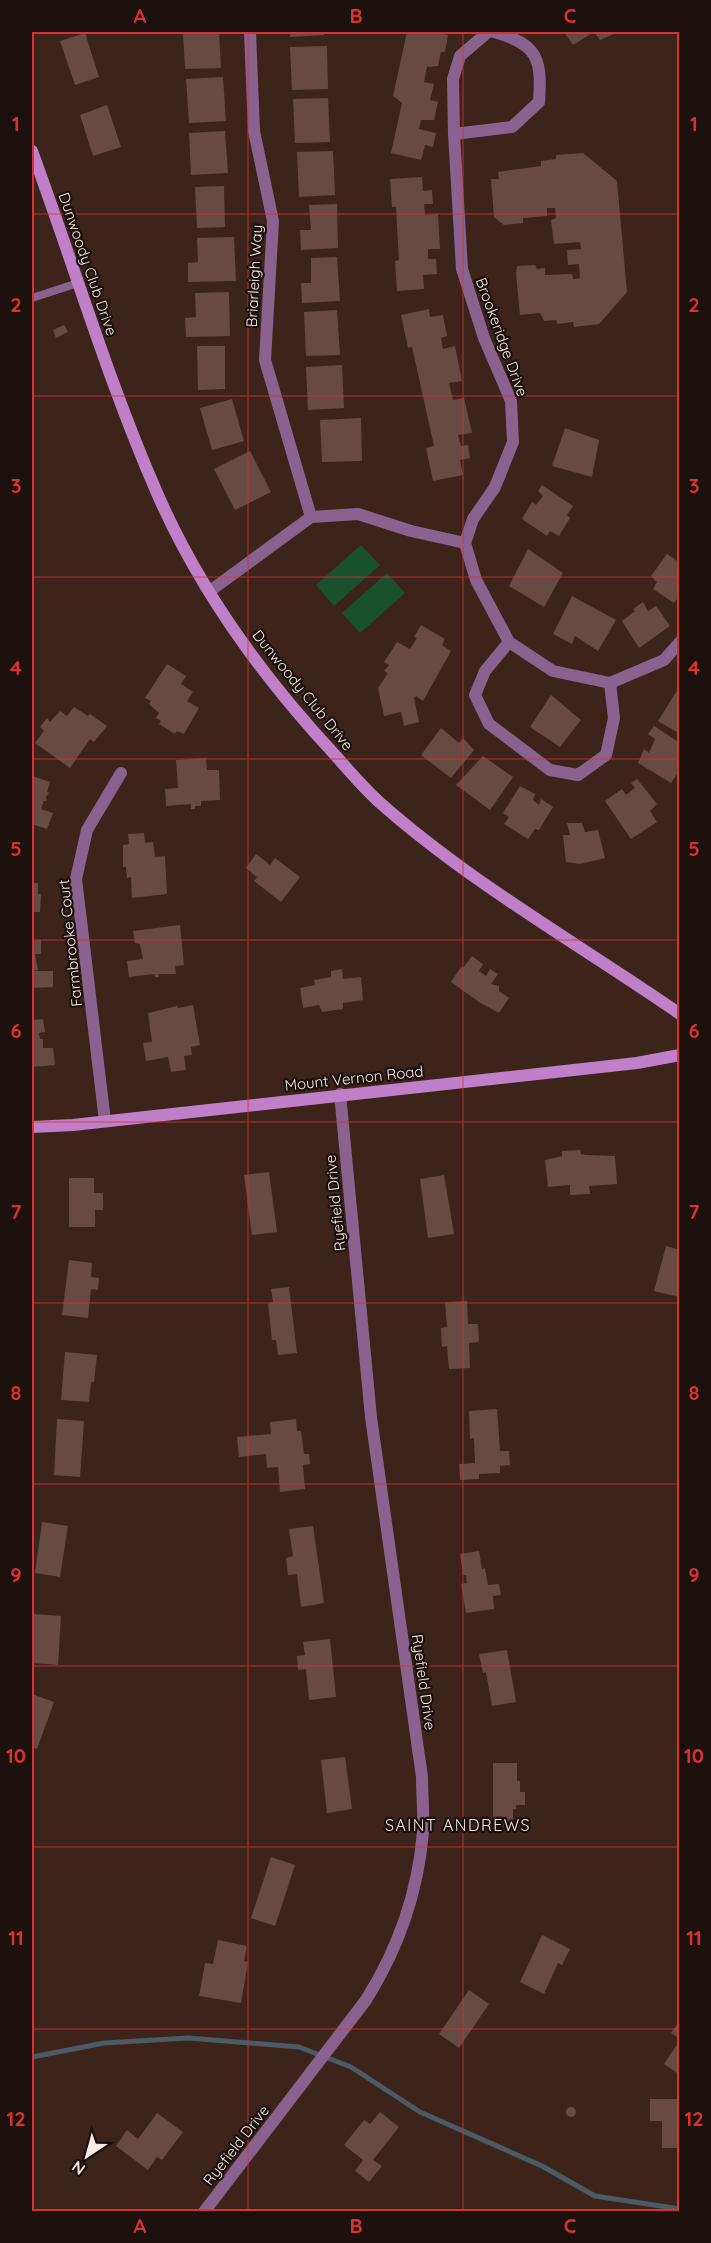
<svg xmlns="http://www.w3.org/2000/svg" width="711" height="2243" font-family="Quicksand,sans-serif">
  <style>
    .green { fill: #19512c }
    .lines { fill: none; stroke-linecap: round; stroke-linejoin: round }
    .stream { stroke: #4b5a65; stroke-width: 5 }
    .building { fill: #674a41 }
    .lane { stroke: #8a6290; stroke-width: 8 }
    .street { stroke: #8a6290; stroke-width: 12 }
    .secondary { stroke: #c080c9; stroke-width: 12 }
    .grid { fill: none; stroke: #d83231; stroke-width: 1.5; stroke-opacity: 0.55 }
    .labels { text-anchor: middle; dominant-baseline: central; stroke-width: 4.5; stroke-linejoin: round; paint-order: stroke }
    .street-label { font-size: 15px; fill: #fbe9e3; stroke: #1c110d }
    .neighbourhood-label { font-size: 16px; letter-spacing: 1.5px; fill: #fbe9e3; stroke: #1c110d }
    .neatline { fill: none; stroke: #d83231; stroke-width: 2 }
    .grid-label { font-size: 20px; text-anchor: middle; font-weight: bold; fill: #d83231 }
  </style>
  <rect width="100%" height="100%" fill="#3d241b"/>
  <g class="green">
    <polygon points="361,545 380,565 334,606 316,585"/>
    <polygon points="387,573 405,593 360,633 342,613"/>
  </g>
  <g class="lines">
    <polyline class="stream" points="32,2057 104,2043 188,2038 299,2047 351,2067 420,2112 542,2166 595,2196 680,2209"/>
  </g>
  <g class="building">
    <polygon points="183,32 219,32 221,68 185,69"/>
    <polygon points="290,32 324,32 324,35 290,37"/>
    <polygon points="407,32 440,32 440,33 448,35 445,52 441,52 438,66 427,67 424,82 434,84 430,100 438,102 434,120 421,120 419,129 436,133 433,147 425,145 421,160 391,153 402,103 393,96"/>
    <polygon points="564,32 594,32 573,45"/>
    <polygon points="594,32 618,32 600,40"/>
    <polygon points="85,33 99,77 75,85 60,41"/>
    <polygon points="327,46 328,89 292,90 290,47"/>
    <polygon points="223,77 226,121 189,123 186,79"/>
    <polygon points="328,98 330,142 295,143 293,99"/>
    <polygon points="107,105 121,147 93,156 80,115"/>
    <polygon points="225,131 228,173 191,175 189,133"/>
    <polygon points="333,151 335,195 299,197 297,152"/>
    <polygon points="583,153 617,181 627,292 599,324 574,327 573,322 557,324 556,320 544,321 540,313 520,315 516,274 517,266 535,265 537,269 545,268 545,275 572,274 573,279 580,278 579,264 568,265 567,250 581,249 580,242 554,244 551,220 556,218 555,208 547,208 547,216 523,218 523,223 504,225 494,217 491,179 499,179 498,172 541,166 541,161 556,159 556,155"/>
    <polygon points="422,177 423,191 432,190 433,204 424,204 425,215 438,214 440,249 428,249 428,259 436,259 437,274 423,275 424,289 397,291 395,261 399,260 396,207 392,207 390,179"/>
    <polygon points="224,186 225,227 197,228 195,187"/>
    <polygon points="337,204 338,248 301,250 300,230 311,230 309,205"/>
    <polygon points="234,237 236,281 188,282 188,263 198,262 197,238"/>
    <polygon points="337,257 340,301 302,303 301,283 311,283 311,258"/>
    <polygon points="229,292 230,336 186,337 185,318 196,317 195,293"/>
    <polygon points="429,309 430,317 443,315 447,336 441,338 443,349 455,346 462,381 449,383 453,400 464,398 472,433 458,435 461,446 468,445 470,458 460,460 463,475 433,481 426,448 434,446 412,347 408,348 401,315"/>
    <polygon points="337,310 340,355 306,356 304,312"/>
    <polygon points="64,325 68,332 56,338 53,330"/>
    <polygon points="197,346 225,346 225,389 198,390"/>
    <polygon points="342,365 344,408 308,410 306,367"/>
    <polygon points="232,399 244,441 212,450 200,408"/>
    <polygon points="361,418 362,461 322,462 320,420"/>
    <polygon points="565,428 599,440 592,477 552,466"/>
    <polygon points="250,451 271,492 235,510 214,469"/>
    <polygon points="542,485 573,506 567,515 570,518 559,536 550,531 547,536 522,519 532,502 536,505 543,496 538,491"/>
    <polygon points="528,549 563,573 544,607 509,586"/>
    <polygon points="667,554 680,563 680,595 674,603 653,589 657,582 651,576"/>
    <polygon points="572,596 616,620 598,651 575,636 572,644 553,634"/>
    <polygon points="643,602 648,611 656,606 670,626 639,648 622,621 635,611 633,609"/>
    <polygon points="421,625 445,639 442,645 451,651 423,701 416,696 414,698 419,722 404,726 401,712 384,716 378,688 388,673 384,671 389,665 384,662 397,642 410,649 417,638 414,637"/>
    <polygon points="167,664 186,676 181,684 193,692 187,701 199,708 184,734 177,731 175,734 159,724 161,721 156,718 159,713 149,704 151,701 145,698"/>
    <polygon points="680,686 680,734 658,721"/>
    <polygon points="551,695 581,720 560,747 530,727"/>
    <polygon points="74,707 88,716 90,714 107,726 94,742 90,739 70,768 35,743 44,731 40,727 47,718 50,722 60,711 67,716"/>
    <polygon points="654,726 680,743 680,770 671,783 638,763 644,749 649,753 655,739 648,734"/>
    <polygon points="441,728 459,743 463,738 474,750 451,778 421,755"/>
    <polygon points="483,756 513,777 490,810 456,785"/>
    <polygon points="206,758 207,770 219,770 220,800 201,801 201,806 195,806 195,809 191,809 191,804 166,806 165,789 178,788 176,760"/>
    <polygon points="32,776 50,782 47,792 49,793 45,798 47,799 46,801 44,801 41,809 53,813 47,829 32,824"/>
    <polygon points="637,779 657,804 650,811 657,822 631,839 605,801 622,789 626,795 635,788 631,783"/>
    <polygon points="520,786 535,794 533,800 539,805 541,799 553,807 539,830 535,829 528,839 504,824 509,817 503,813"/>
    <polygon points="567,823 582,823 585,832 598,830 605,858 580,864 566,862 563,835 570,835"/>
    <polygon points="144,833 145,843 153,842 155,857 165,856 167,894 132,898 131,877 127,878 126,867 123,867 123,845 129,844 128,834"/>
    <polygon points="256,854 270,865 275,858 300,877 281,902 254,881 257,877 246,868"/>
    <polygon points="32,883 38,883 38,894 41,894 40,912 32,912"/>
    <polygon points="180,925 184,965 175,966 176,974 158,974 159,977 155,977 154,974 129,977 127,961 143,959 140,944 135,943 133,931"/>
    <polygon points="41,940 41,954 35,954 38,970 34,971 53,971 53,987 32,988 32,941"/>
    <polygon points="472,956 483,964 479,971 486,976 490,969 498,974 491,984 499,986 499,991 509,998 499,1013 479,1002 451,982 461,967 463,968"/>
    <polygon points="342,969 343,979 361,977 363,1000 343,1003 343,1009 322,1012 319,1005 303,1008 300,988 315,985 314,980 331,977 331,971"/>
    <polygon points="193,1005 200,1045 191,1047 192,1055 184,1056 186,1070 171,1072 168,1057 146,1061 143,1043 152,1042 148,1013 177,1006 178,1008"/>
    <polygon points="43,1019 45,1032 39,1033 40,1039 43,1039 43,1048 53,1048 55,1065 32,1067 32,1020"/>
    <polygon points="580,1150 581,1154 586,1155 615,1156 617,1184 589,1186 590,1194 570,1195 570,1185 548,1187 545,1160 562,1156 562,1151"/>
    <polygon points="269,1172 277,1232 252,1235 244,1175"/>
    <polygon points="444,1175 454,1234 428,1238 420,1179"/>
    <polygon points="69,1178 94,1178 94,1193 103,1193 103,1210 95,1210 95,1227 69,1227"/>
    <polygon points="666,1246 680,1250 680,1297 654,1291"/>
    <polygon points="69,1260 92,1263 91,1277 99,1278 98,1290 91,1289 88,1318 62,1315"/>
    <polygon points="289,1287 297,1353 278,1355 276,1340 272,1340 268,1303 273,1302 271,1289"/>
    <polygon points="467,1301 468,1324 478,1324 479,1342 469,1343 470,1368 449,1369 447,1346 442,1347 441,1328 447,1327 445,1302"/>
    <polygon points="65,1352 97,1355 94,1382 91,1382 89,1402 61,1400"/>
    <polygon points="497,1409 500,1451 509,1451 510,1465 500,1466 500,1473 479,1474 479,1479 460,1480 459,1464 475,1463 474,1438 470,1439 469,1411"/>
    <polygon points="57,1419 84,1421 80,1477 54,1475"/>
    <polygon points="296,1419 297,1431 301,1431 304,1454 309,1454 310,1464 303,1465 305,1489 280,1492 278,1467 267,1468 266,1454 239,1457 237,1437 271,1434 270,1422"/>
    <polygon points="42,1522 68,1526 60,1577 35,1573"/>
    <polygon points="313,1526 324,1603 301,1607 297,1574 288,1575 286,1558 293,1556 289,1529"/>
    <polygon points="479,1551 482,1569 485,1568 488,1585 499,1584 501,1595 493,1596 494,1609 466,1613 461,1584 467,1583 466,1575 463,1575 460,1554"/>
    <polygon points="33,1614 61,1616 58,1665 32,1663"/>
    <polygon points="330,1639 336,1697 309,1700 306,1669 298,1670 297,1656 305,1655 303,1642"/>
    <polygon points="507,1650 516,1702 492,1706 486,1672 483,1673 479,1654"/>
    <polygon points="32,1694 54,1702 37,1749 32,1747"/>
    <polygon points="345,1757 352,1809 327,1813 321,1760"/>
    <polygon points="493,1763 517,1763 517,1781 520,1781 520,1792 525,1792 525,1805 516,1805 516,1809 513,1809 513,1826 493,1826"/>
    <polygon points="271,1857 295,1865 275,1926 251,1918"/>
    <polygon points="542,1935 570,1949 562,1965 558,1963 544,1994 520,1982"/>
    <polygon points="218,1940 247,1946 244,1961 248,1962 241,2003 199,1996 205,1963 213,1964"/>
    <polygon points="469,1990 489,2004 459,2048 439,2034"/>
    <polygon points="680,2020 680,2039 671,2033"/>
    <polygon points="680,2040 680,2075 664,2064"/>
    <polygon points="650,2099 680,2099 680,2148 662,2148 662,2121 650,2121"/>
    <circle cx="571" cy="2112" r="5"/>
    <polygon points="380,2112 399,2127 373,2160 382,2166 369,2182 355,2171 363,2160 344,2145 364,2120 370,2124"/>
    <polygon points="157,2113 183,2132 162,2160 157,2157 148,2170 116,2146 127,2130 138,2139"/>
  </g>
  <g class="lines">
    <polyline class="lane" points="32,298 78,283"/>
    <g class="street">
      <polyline points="250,32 254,131 273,221 265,360 311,517"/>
      <path d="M488 32 460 56 453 79 454 134 512 127 539 102C542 59 538 44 494 32"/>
      <polyline points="465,543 476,580 509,642 553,671 610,683 664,660 680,642"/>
      <polyline points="210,591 311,517 358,514 411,531 465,543 473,519 495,487 513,442 511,401 484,338 462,269 454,134"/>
      <polyline points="509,642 485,671 475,695 489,724 550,770 578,775 606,755 614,718 610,683"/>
      <polyline points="105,1121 76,879 87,830 121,773"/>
      <path d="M204 2212 366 2000C398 1949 418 1892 423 1832 424 1814 422 1795 422 1777L371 1417 340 1094"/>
    </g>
    <g class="secondary">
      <path d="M32 151C74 265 108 381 157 493 199 589 264 679 336 756 349 771 363 787 378 801 470 883 579 944 680 1014"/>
      <polyline points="32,1127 73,1125 637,1063 680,1055"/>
    </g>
  </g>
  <path class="grid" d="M248 32V2212M463 32V2212M32 214H680M32 396H680M32 577H680M32 759H680M32 940H680M32 1122H680M32 1303H680M32 1484H680M32 1666H680M32 1847H680M32 2029H680"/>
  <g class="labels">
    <g class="street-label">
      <text transform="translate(88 264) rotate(71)">Dunwoody Club Drive</text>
      <text transform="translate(254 276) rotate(-87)">Briarleigh Way</text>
      <text transform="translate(502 337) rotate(70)">Brookeridge Drive</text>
      <text transform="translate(303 690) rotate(51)">Dunwoody Club Drive</text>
      <text transform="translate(70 943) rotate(-96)">Farmbrooke Court</text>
      <text transform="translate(354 1078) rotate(-6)">Mount Vernon Road</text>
      <text transform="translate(335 1203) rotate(-96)">Ryefield Drive</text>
      <text transform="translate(424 1682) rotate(82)">Ryefield Drive</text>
      <text transform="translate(236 2145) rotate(-52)">Ryefield Drive</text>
    </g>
    <g class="neighbourhood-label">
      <text x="458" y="1825">SAINT ANDREWS</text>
    </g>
  </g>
  <rect width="711" height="2243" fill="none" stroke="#1c110d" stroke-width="66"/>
  <g transform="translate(87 2156) rotate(216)" stroke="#1c110d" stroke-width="4.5" paint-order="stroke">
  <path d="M0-4.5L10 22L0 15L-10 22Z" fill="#fbe9e3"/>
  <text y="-9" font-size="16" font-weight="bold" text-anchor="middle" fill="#fbe9e3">N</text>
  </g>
  <rect x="33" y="33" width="645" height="2177" class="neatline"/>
  <g class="grid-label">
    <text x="140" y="23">A</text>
    <text x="356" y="23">B</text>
    <text x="570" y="23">C</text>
    <text x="16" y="131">1</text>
    <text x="694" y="131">1</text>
    <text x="16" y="312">2</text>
    <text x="694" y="312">2</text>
    <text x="16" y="493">3</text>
    <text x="694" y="493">3</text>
    <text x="16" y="675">4</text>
    <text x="694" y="675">4</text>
    <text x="16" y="856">5</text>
    <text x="694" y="856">5</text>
    <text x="16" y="1038">6</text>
    <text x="694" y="1038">6</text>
    <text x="16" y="1219">7</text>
    <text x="694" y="1219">7</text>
    <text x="16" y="1400">8</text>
    <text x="694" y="1400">8</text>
    <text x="16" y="1582">9</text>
    <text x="694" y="1582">9</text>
    <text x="16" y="1763">10</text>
    <text x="694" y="1763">10</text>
    <text x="16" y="1945">11</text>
    <text x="694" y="1945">11</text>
    <text x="16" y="2126">12</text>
    <text x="694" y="2126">12</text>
    <text x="140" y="2233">A</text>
    <text x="356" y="2233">B</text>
    <text x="570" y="2233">C</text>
  </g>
</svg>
